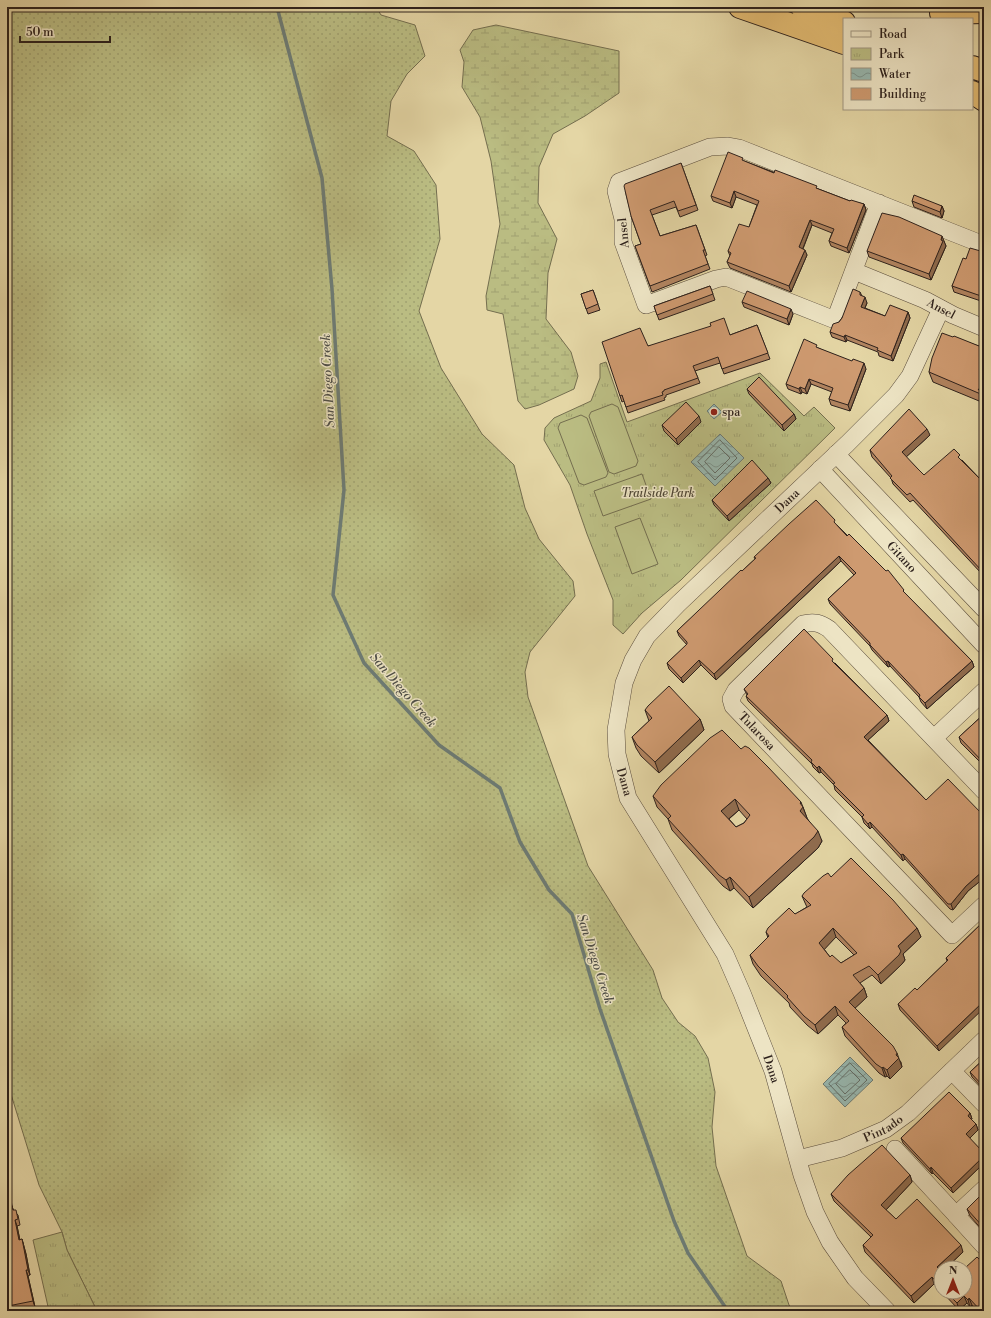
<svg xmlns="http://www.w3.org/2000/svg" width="991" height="1318" font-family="'Libre Bodoni',serif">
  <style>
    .grass { fill: url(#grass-dots); stroke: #746e4f }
    .wetland { fill: url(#wetland-marsh); stroke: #746e4f }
    .park { fill: url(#park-tufts); stroke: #746e4f }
    .pitch { fill: #babc82; stroke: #746e4f }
    .water { fill: url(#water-waves); stroke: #6d7b74 }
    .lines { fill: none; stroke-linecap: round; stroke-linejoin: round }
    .shore { stroke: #626c66; stroke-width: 1 }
    .stream { stroke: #6d7b74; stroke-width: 3.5 }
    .minor-casing { stroke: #5b4e3e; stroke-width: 18 }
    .highway-casing { stroke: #2d211c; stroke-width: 24 }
    .minor { stroke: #ede4c4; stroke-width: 17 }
    .highway { stroke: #e2bb72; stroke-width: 22 }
    .wall { fill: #b18460; stroke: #2d211c; fill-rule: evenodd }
    .shaded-wall { fill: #906c4e; stroke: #2d211c }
    .building { fill: #ce9a70; stroke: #2d211c; fill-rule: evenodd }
    .poi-dot { fill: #8f2418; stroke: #ede4c4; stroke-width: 1.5 }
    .labels { text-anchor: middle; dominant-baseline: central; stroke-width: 3; stroke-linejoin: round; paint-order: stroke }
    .street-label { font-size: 12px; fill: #2d211c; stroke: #ede4c4 }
    .poi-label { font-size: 12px; fill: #2d211c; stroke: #ede4c4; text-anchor: start }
    .park-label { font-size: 12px; font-style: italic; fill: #504836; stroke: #ede4c4 }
    .water-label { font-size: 13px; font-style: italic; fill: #4d4e48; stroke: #ede4c4 }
  </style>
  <defs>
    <pattern id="grass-dots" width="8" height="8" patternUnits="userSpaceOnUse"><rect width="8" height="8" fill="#babc82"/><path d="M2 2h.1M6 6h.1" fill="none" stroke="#a0a170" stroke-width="1.8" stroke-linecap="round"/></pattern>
    <pattern id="wetland-marsh" width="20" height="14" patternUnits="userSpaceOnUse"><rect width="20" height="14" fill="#babc82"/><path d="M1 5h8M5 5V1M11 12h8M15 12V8" fill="none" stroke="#a0a170"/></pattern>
    <pattern id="park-tufts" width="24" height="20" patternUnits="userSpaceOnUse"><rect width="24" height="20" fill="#babc82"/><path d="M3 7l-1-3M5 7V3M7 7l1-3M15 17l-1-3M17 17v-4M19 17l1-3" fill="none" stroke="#a0a170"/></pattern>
    <pattern id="water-waves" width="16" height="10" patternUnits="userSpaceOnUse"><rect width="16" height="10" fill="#97b7af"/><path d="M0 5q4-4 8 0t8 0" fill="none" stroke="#7c948e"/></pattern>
  </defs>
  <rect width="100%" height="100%" fill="#e4d6a5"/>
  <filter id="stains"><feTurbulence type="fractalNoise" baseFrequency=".005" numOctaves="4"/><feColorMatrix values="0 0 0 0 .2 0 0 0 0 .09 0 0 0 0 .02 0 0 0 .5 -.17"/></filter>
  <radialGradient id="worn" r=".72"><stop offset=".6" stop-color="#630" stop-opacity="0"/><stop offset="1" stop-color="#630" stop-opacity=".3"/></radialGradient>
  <polygon class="grass" points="7,7 376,7 381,15 415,25 425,56 407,74 391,101 387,136 414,151 436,185 440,239 419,311 441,368 482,434 514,465 525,508 539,539 573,581 575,596 530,652 525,672 528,697 588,866 653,970 662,998 678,1022 695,1036 708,1058 715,1092 712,1127 716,1166 747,1256 781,1281 789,1305 793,1311 97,1311 67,1250 62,1232 39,1185 10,1091 7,1075"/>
  <polygon class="wetland" points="496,25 619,51 619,93 585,116 553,134 539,167 538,203 557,239 548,273 546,319 571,352 578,376 574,389 539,405 525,409 518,401 503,314 487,310 486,296 500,224 491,161 480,117 462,87 464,62 460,50 473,30"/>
  <g class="park">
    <polygon points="606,362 627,422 760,373 804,416 814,407 835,428 681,580 642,613 623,634 613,625 613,600 587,534 570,485 544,440 545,428 554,418 591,401 600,378 600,364"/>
    <polygon points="62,1232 67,1250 97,1311 49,1311 33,1240"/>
  </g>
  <g class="pitch">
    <polygon points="612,404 618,407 638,461 636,466 614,474 609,472 589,416 591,412"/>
    <polygon points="581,415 587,418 608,473 606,477 584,485 579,483 558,428 560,423"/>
    <polygon points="642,474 651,499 603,516 594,491"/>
    <polygon points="640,518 658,564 632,574 615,527"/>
  </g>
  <g class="water">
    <polygon points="714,404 722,412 714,419 707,411"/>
    <polygon points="720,434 744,458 715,486 691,462"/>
    <polygon points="850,1057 873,1080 845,1107 823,1084"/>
  </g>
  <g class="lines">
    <g class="shore">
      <polygon points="720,440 737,458 715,480 698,462"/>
      <polygon points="719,447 730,458 715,473 705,462"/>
      <polygon points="850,1063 867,1080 845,1101 829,1084"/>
      <polygon points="850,1070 860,1080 845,1094 836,1084"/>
    </g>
    <polyline class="stream" points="277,7 322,178 332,289 344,490 333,595 364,663 439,745 500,788 520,842 549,890 572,914 600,1009 674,1221 688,1253 728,1311"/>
    <g class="minor-casing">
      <g id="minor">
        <polyline points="879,203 835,320 726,277 716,279 646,305 623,242 623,219 616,191 619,182 710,147 728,146 739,148 984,245"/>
        <path id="s1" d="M854 271 925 300 953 315 984 328"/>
        <polyline points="836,454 984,609"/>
        <path id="s2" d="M820 469 984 645"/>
        <polyline points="934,738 984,691"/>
        <path id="s3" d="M984 791 829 629C820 623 814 621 803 624L736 690 731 699 733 706 952 935 984 905"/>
        <polyline points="952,1071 984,1104"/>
        <polyline points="895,1149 956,1215"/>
        <path id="s4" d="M798 1159 842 1148 886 1129 908 1113 984 1040"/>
        <polyline points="984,1189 956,1215 984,1246"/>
        <path id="s5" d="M887 1311 855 1278 830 1242 815 1212 802 1175 773 1071 742 993 725 954 628 798 617 754 616 730 624 683 633 660 647 636 678 604 847 444 896 395 910 376 941 309"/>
      </g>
    </g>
    <g class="highway-casing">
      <g id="highway">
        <polyline points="740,7 844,43"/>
        <polyline points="802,7 844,22"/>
        <polyline points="941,13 984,12"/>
        <polyline points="972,67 984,71"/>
        <polyline points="972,92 984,100"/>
      </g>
    </g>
    <use href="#minor" class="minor"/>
    <use href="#highway" class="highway"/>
  </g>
  <g class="wall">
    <polygon points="744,161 850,201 864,204 866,210 849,253 831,246 829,241 832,233 812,225 803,249 807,255 791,292 730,268 727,262 730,256 728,251 749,227 757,205 736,197 732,208 713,201 711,196"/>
    <polygon points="681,163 698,210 680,217 676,207 652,215 660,236 696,225 707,255 705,256 710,269 652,292 635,246 641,244 631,216"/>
    <polygon points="912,201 942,206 944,211 942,218 914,207"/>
    <polygon points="944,241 944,242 946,246 931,280 869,257 867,251"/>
    <polygon points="984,252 984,302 954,292 952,286 966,259"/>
    <polygon points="710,286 715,300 659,320 654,306"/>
    <polygon points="593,290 600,310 588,314 581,294"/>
    <polygon points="860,292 862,296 867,303 865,308 885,316 908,312 910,318 893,361 879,356 878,352 847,340 846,342 832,337 830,332 839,322"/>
    <polygon points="742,302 793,314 789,325 744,307"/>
    <polygon points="757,325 770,359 724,374 720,363 695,371 700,383 666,395 666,397 664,398 665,400 628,413 624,401 622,402 620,396 648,346 730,335"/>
    <polygon points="953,337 984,348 984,403 933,382 929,372"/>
    <polygon points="818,348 866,369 850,411 831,405 829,399 832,392 811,384 807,394 802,392 801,394 788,389 786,384"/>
    <polygon points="747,389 794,414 796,419 784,431 749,394"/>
    <polygon points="701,422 678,445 664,431 662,425"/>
    <polygon points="930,435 906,457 924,475 962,460 984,483 984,580 983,579 981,573 913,500 910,502 893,484 891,478 872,457 870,450"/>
    <polygon points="984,448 984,461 982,459 980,452"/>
    <polygon points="768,478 771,483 729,521 714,505 712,500"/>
    <polygon points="837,525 972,661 974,667 927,709 921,702 919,697 890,666 888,667 872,650 870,646 830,604 828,599 854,575 841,561 716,680 701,665 683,683 669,669 667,663 687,645 679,636 677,631 755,559 754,557"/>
    <polygon points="835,663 887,715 889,721 868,740 926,800 984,816 984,878 968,891 953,910 950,909 905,859 903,861 872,827 870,829 864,823 862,817 835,790 834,785 821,772 819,773 813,767 812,764 748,701 746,696 747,695 744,689"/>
    <polygon points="645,710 700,719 704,730 659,773 641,756 636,748 632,737 649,721"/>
    <polygon points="984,714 984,766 961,743 959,737"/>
    <path d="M741 749 803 807 807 818 822 841 818 848 753 908 734 888 730 891 723 886 672 830 668 819 657 807 653 796ZM739 810 747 819 744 823 736 827 729 819Z"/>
    <path d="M831 877 917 928 921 937 903 954 905 960 902 964 881 984 872 975 860 983 864 988 867 997 855 1008 901 1062 902 1067 890 1079 887 1076 885 1077 879 1073 845 1036 842 1027 846 1023 838 1015 818 1034 807 1025 790 1007 789 1003 761 976 753 964 750 955 768 938 766 932 807 907 806 905 802 896ZM836 937 854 955 841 963 830 957 824 949Z"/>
    <polygon points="984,921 939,1051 900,1010 898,1004 917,990 947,961 946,958"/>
    <polygon points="984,1059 984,1090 972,1077 970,1072"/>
    <polygon points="970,1113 972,1119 971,1119 976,1124 978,1130 969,1138 984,1153 984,1163 953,1193 933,1173 932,1174 903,1143 901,1138"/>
    <polygon points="910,1175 912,1182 886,1210 896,1219 963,1252 946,1268 941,1268 941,1291 934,1284 914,1303 865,1252 863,1245 871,1237 834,1201 831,1194"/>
    <polygon points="984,1192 984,1232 970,1216 967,1209"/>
    <polygon points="12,1206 13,1210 18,1215 20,1225 17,1226 20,1240 22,1239 26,1254 30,1275 28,1276 35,1307 10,1311 8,1306"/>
    <polygon points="942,1292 965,1292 984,1311 977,1311 972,1305 970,1307 967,1303 959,1310"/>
  </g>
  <g class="shaded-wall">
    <polygon points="734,191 736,197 732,208 730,203"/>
    <polygon points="864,204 866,210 849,253 847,248"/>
    <polygon points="942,206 944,211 942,218 940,212"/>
    <polygon points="810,220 812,225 801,253 799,247"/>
    <polygon points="942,236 946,246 931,280 929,274"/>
    <polygon points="805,250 807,255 791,292 789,286"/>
    <polygon points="865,297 867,303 863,312 861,307"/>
    <polygon points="791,309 793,314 789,325 787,319"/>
    <polygon points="908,312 910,318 893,361 891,356"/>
    <polygon points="845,335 847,340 846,342 844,337"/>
    <polygon points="864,363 866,369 850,411 848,405"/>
    <polygon points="809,379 811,384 807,394 805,389"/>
    <polygon points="800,387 802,392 801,394 799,389"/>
    <polygon points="794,414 796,419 784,431 782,425"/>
    <polygon points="699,416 701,422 678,445 676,439"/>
    <polygon points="927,429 930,435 904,459 902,452"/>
    <polygon points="768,478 771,483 729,521 727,516"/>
    <polygon points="839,556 841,561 716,680 714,674"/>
    <polygon points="699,660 701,665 683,683 681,678"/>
    <polygon points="888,661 890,666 888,667 886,662"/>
    <polygon points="972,661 974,667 927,709 925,703"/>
    <polygon points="887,715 889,721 866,742 864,737"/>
    <polygon points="700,719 704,730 659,773 655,762"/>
    <polygon points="819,766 821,772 819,773 817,768"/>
    <polygon points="735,799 739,810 725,822 721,811"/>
    <polygon points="801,802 807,818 804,822 800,811 800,803"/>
    <polygon points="870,822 872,827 870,829 868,824"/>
    <polygon points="818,831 822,841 818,848 753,908 749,897"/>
    <polygon points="903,854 905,859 903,861 901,855"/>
    <polygon points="984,870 984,878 968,891 953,910 951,904 966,886"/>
    <polygon points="730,877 734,888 730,891 726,880"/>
    <polygon points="833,928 836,937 822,952 819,943"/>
    <polygon points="917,928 921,937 903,954 905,960 902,964 881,984 878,975 898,946"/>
    <polygon points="864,988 867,997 852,1011 849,1002"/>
    <polygon points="984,1001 984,1008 939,1051 937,1046"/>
    <polygon points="835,1006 838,1015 818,1034 815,1025"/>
    <polygon points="897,1053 902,1067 890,1079 887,1070 896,1055"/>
    <polygon points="883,1067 887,1076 885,1077 882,1068"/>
    <polygon points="970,1113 972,1119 970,1121 968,1116"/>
    <polygon points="976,1124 978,1130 968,1140 966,1134"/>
    <polygon points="984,1156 984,1163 953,1193 951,1188"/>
    <polygon points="931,1167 933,1173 932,1174 930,1169"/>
    <polygon points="7,1174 12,1206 15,1216 10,1200 7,1182"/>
    <polygon points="910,1175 912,1182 884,1212 881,1205"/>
    <polygon points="15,1220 17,1226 21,1246 19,1240"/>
    <polygon points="22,1239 26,1254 30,1275 28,1270"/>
    <polygon points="961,1245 963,1252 946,1268 941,1268 941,1273 937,1267"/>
    <polygon points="26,1270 28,1276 35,1307 33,1301"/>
    <polygon points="932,1277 934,1284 914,1303 911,1296"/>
    <polygon points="964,1296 967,1303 959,1310 957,1303"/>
    <polygon points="969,1298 972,1305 970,1307 968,1300"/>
  </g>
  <g class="building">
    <polygon points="728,152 743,158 742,160 774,173 775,170 817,186 816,188 850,201 851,200 864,204 847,248 829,241 834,229 810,220 799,247 805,250 789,286 727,262 731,253 728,251 739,224 749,227 759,201 734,191 730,203 711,196"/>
    <polygon points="681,163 696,205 678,211 674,201 650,210 660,236 696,225 705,250 703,250 708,264 650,286 635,246 641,244 631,216 624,186 625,184"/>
    <polygon points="914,195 942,206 940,212 912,201"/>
    <polygon points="882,213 899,217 942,236 941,240 943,241 929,274 867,251"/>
    <polygon points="970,248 984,252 984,297 952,286 963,258 966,259"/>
    <polygon points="710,286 713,294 657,315 654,306"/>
    <polygon points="853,289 860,292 860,295 865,297 861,307 885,316 890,305 908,312 891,356 877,350 878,348 845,335 844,337 830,332 833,324 839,322 842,318"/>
    <polygon points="593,290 598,304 586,309 581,294"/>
    <polygon points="747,291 791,309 787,319 742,302"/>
    <polygon points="724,318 730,335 757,325 768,353 722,369 718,357 693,366 698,378 664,390 664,391 662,392 663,395 626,407 622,395 620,396 602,342 640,328 648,346 711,326 710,323"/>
    <polygon points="942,333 953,337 954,336 984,348 984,392 978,389 983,395 929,372 932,358"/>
    <polygon points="804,339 817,345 816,347 852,361 853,359 864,363 848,405 829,399 833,388 809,379 805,389 800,387 799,389 786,384"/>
    <polygon points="759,377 794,414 782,425 747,389"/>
    <polygon points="686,402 699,416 676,439 662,425"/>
    <polygon points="909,409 927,429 902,452 918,469 924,475 954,449 960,455 958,457 984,483 984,576 981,572 982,571 910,493 907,495 890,478 892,476 870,450"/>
    <polygon points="984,448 984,457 980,452"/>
    <polygon points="752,460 768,478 727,516 712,500"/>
    <polygon points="816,500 835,520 834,522 847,536 849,534 886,571 888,570 904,590 903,591 972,661 925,703 919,697 920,695 888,661 886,662 870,645 870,643 828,599 856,573 839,556 714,674 699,660 681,678 667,663 687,644 687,642 677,631 741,570 742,571 756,558 754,557 789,524"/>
    <polygon points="804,629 833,659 832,661 887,715 864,737 926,800 948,779 984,816 984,870 966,886 951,904 948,904 903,854 901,855 870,822 868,824 862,817 864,815 833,784 835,783 819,766 817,768 811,762 812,760 746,696 748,694 744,689"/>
    <polygon points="669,686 700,719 655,762 637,745 632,737 652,718 645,710 648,706"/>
    <polygon points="984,714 984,763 959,737"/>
    <path d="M722 730 741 749 745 746 749 748 768 767 801 802 800 803 803 807 800 811 818 831 814 837 749 897 730 877 726 880 719 875 668 819 671 816 653 796 661 785 710 738ZM735 799 750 815 744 823 736 827 721 811Z"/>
    <path d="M851 858 893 900 917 928 898 946 901 951 899 955 878 975 869 966 853 975 864 988 849 1002 893 1046 897 1053 896 1055 899 1058 887 1070 883 1067 882 1068 876 1064 842 1027 849 1021 835 1006 815 1025 804 1016 787 997 788 996 758 966 750 955 769 936 766 932 768 928 787 910 789 908 795 914 811 905 802 896 804 893 823 876 828 873 831 877ZM833 928 857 953 841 963 832 955 830 957 819 943Z"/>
    <polygon points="984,921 984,1001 937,1046 898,1004 915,988 917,990 948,960 946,958"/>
    <polygon points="984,1059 984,1087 970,1072"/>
    <polygon points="949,1092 970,1113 968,1116 976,1124 966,1134 984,1153 984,1156 951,1188 931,1167 930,1169 901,1138"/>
    <polygon points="882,1145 910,1175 881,1205 896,1219 917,1199 961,1245 937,1267 941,1271 941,1287 932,1277 911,1296 863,1245 873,1235 831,1194 848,1175"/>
    <polygon points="7,1182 10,1200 13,1210 16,1210 18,1219 15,1220 19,1240 22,1239 24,1249 28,1270 26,1270 33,1301 8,1306 7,1301"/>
    <polygon points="984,1192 984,1228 967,1209"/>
    <polygon points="977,1257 984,1264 984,1311 981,1311 969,1298 968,1300 964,1296 957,1303 946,1292 965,1292 965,1268"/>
  </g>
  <circle class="poi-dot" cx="714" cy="412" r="4"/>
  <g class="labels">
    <g class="street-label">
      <text transform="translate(624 233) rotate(-96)">Ansel</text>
      <text stroke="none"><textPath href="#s1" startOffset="95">Ansel</textPath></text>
      <text stroke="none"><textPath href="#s5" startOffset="945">Dana</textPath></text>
      <text stroke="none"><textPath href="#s2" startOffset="120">Gitano</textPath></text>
      <text stroke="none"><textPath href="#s3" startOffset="398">Tularosa</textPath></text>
      <text transform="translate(624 782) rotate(73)">Dana</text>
      <text transform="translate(771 1069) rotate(71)">Dana</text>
      <text stroke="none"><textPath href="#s4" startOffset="91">Pintado</textPath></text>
    </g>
    <g class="poi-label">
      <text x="722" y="412">spa</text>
    </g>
    <g class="park-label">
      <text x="658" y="493">Trailside Park</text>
    </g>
    <g class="water-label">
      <text transform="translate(328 381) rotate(-93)">San Diego Creek</text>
      <text transform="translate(403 690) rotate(49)">San Diego Creek</text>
      <text transform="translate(595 959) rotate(72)">San Diego Creek</text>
    </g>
  </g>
  <rect width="991" height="1318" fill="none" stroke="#e4d6a5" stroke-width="24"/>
  <rect x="8" y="8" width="975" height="1302" fill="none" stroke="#2d211c" stroke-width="2"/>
  <rect x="12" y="12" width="967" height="1294" fill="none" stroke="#2d211c"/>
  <rect x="843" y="18" width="130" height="92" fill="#ede4c4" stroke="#a09681"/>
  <rect x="851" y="31" width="20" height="6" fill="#ede4c4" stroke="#a09681"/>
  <text x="879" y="38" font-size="12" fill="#2d211c">Road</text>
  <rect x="851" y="48" width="20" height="12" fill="url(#park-tufts)" stroke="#a09681"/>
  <text x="879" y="58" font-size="12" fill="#2d211c">Park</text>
  <rect x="851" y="68" width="20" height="12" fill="url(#water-waves)" stroke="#a09681"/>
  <text x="879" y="78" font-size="12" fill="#2d211c">Water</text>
  <rect x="851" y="88" width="20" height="12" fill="#ce9a70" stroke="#a09681"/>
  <text x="879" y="98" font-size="12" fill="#2d211c">Building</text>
  <g transform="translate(953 1280)"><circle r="19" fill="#ede4c4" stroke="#a09681"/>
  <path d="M0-3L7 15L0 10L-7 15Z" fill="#8f2418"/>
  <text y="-6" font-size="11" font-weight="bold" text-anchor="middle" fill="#2d211c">N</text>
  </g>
  <path d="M20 36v6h90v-6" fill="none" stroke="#2d211c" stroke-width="2"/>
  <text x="26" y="36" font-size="12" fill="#2d211c" stroke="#ede4c4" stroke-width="3" paint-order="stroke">50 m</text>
  <rect width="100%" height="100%" filter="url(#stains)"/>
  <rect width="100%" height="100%" fill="url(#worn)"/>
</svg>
